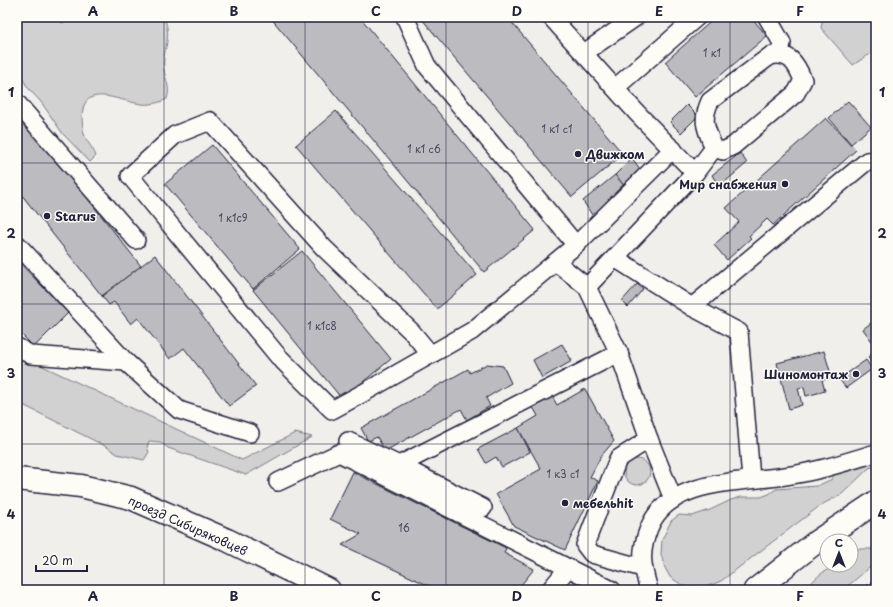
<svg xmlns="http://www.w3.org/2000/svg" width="893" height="607" font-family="'Playpen Sans',sans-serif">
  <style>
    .green { fill: #d2d1d1; stroke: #7a7a86 }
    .building { fill: #bcbcc0; stroke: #22223b }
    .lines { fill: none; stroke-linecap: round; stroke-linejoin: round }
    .minor-casing { stroke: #22223b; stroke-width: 20 }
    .major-casing { stroke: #22223b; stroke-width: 25 }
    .path { stroke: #22223b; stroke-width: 2.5; stroke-dasharray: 3 3; stroke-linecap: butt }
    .minor { stroke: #fdfcf7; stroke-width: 17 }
    .major { stroke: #fdfcf7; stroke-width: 22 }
    .grid { fill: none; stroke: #22223b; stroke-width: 1; stroke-opacity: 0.55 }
    .poi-dot { fill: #22223b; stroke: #fdfcf7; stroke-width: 1.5 }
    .labels { text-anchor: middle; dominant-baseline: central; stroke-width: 3; stroke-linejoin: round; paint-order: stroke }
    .number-label { font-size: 10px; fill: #48485c }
    .poi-label { font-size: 12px; font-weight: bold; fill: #22223b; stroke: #fdfcf7; text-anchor: start }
    .street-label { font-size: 12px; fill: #22223b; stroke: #fdfcf7 }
    .neatline { fill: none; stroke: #22223b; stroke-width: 1.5 }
    .grid-label { font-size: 13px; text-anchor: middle; font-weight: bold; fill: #22223b }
  </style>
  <rect width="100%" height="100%" fill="#f0efec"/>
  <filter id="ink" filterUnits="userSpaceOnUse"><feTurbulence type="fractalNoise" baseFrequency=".025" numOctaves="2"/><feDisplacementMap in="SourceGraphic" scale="8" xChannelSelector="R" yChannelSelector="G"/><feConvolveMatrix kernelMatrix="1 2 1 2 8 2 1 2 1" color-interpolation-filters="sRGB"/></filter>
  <g filter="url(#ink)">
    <g class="green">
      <path d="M17 17H53L62 23 69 20 71 17H164C173 39 162 49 164 69 165 80 171 87 167 99 159 103 150 105 141 104 114 100 76 78 83 129 84 140 93 147 96 156L90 162 63 134 41 102 28 88 17 69Z"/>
      <polygon points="823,17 876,17 876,50 853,65 821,28"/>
      <polygon points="17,354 242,460 295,433 312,437 246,475 168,448 160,442 149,441 147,447 149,452 144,460 117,454 107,447 17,402"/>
      <polygon points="876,457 876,466 869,468 842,494 821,505 721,581 711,585 691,588 682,585 670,577 665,568 661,554 662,540 671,521 679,515 692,516 710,510 731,500 741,497 761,497 769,494 776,489 817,486 832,479 836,469"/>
      <circle cx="637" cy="472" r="13"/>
      <path d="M856 549H872L876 552 875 563 843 590H806C818 573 830 565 851 565V552Z"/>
    </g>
    <g class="building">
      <polygon points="270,17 360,17 535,230 484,272"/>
      <polygon points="422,17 507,17 623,154 572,197 421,18"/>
      <polygon points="716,17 751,17 767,36 695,97 665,62"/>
      <polygon points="848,101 871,127 851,144 829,118"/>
      <polygon points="687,105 698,116 681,133 670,122"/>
      <polygon points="17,109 141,266 102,296 17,189"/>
      <polygon points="336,111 477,275 437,309 296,145"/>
      <polygon points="826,118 856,150 773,225 767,219 749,236 751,238 727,260 714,245 739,222 726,208"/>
      <polygon points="212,145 300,249 253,289 165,184"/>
      <polygon points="740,153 747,163 719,187 712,175"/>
      <polygon points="632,158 643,173 627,189 615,175"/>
      <polygon points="615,175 627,189 594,218 583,201"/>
      <polygon points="302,251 391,359 342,399 253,290"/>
      <polygon points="155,255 256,386 229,406 184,348 170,359 138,318 131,324 114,302 109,305 102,296"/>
      <polygon points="17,260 68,313 34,347 17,330"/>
      <polygon points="637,284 643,289 628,307 622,301"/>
      <polygon points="875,320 876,321 876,347 863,329"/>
      <polygon points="562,344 572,361 542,378 533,360"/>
      <polygon points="824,351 832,378 822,380 825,391 806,396 804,387 798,388 802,405 789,409 777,363"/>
      <polygon points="876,351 876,369 868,357"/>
      <polygon points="866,360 872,369 846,388 839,379"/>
      <polygon points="487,364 503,366 511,383 486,398 490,406 467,420 461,409 385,451 377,437 368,441 361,428 468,369 470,373"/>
      <polygon points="585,389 614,441 601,456 590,477 598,481 565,550 514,526 496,494 541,469 518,428 538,416 530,402 549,391 557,405"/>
      <polygon points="518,428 530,452 502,467 496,457 486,463 478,449"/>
      <polygon points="353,472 506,548 504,553 534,569 517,590 438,590 342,545 361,534 330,519"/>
    </g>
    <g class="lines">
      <g class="minor-casing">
        <g id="minor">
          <polyline points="405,17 427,66 576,245"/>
          <polyline points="551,17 637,113 695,173"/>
          <polyline points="767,17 782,43 780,54"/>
          <polyline points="584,53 636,17"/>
          <polyline points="615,88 697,17"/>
          <polyline points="17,103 136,240"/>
          <polyline points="17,244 126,362 179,410 250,433"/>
          <polyline points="615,258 692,307 739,332 751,479"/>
          <polyline points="556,262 587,287 619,353 649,439 673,499"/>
          <path d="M587 287 695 173 714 148 723 151 733 146 796 93 803 80C796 63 789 51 770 56L710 101C701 121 706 129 714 148"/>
          <polyline points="692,307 867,161 876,160"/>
          <polyline points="17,347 31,355 126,362"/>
          <polyline points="431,355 412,332 324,248 210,121 175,135 130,176 278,356 332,410 365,392 472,331 576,245 673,149"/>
          <polyline points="348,441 399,465 483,508"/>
          <polyline points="399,465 619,353"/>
          <polyline points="278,482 339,453 612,590"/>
          <polyline points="643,568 592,554 585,545 618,459 649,439"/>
          <polyline points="550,590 568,568"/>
          <path d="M649 590C642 566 639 553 649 528 669 478 740 483 785 476 816 472 846 462 876 453"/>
        </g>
      </g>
      <g class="major-casing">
        <g id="major">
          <polyline points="17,479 81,486 131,498 227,540 329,590"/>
          <polyline points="755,590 816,542 876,502"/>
        </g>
      </g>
      <polyline class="path" points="861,590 876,580"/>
      <use href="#minor" class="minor"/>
      <use href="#major" class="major"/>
    </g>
  </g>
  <path class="grid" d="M164 17V590M305 17V590M446 17V590M588 17V590M730 17V590M17 163H876M17 304H876M17 444H876"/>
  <g class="poi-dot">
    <circle cx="578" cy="154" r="4"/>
    <circle cx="785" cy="184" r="4"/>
    <circle cx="47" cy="216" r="4"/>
    <circle cx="856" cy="374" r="4"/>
    <circle cx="565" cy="503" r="4"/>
  </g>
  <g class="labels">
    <g class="number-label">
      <text x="712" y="52">1 к1</text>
      <text x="557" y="128">1 к1 с1</text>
      <text x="424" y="148">1 к1 с6</text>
      <text x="233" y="217">1 к1с9</text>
      <text x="322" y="325">1 к1с8</text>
      <text x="563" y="473">1 к3 с1</text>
      <text x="404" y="527">16</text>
    </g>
    <g class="poi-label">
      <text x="586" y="154">Движком</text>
      <text x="777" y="184" text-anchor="end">Мир снабжения</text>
      <text x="55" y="216">Starus</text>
      <text x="848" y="374" text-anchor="end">Шиномонтаж</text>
      <text x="573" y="503">мебельhit</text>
    </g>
    <g class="street-label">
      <text transform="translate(188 525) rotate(24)">проезд Сибиряковцев</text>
    </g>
  </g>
  <rect width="893" height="607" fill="none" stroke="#fdfcf7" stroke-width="44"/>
  <g transform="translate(839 553)"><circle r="19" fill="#fdfcf7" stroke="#a5a5ac"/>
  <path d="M0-3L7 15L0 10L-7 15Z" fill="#22223b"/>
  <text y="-6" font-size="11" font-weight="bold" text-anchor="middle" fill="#22223b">С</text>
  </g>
  <path d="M36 565v6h51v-6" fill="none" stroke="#22223b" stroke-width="2"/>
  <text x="42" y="565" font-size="12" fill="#22223b" stroke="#fdfcf7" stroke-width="3" paint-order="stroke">20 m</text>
  <rect x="22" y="22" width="849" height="563" class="neatline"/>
  <g class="grid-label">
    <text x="93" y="16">A</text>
    <text x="234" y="16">B</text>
    <text x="376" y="16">C</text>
    <text x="517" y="16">D</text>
    <text x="659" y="16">E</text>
    <text x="800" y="16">F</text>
    <text x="11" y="97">1</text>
    <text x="882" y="97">1</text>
    <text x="11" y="238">2</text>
    <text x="882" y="238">2</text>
    <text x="11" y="378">3</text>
    <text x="882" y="378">3</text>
    <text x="11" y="519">4</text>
    <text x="882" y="519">4</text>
    <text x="93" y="601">A</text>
    <text x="234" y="601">B</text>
    <text x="376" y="601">C</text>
    <text x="517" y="601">D</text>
    <text x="659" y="601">E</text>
    <text x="800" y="601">F</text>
  </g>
</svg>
